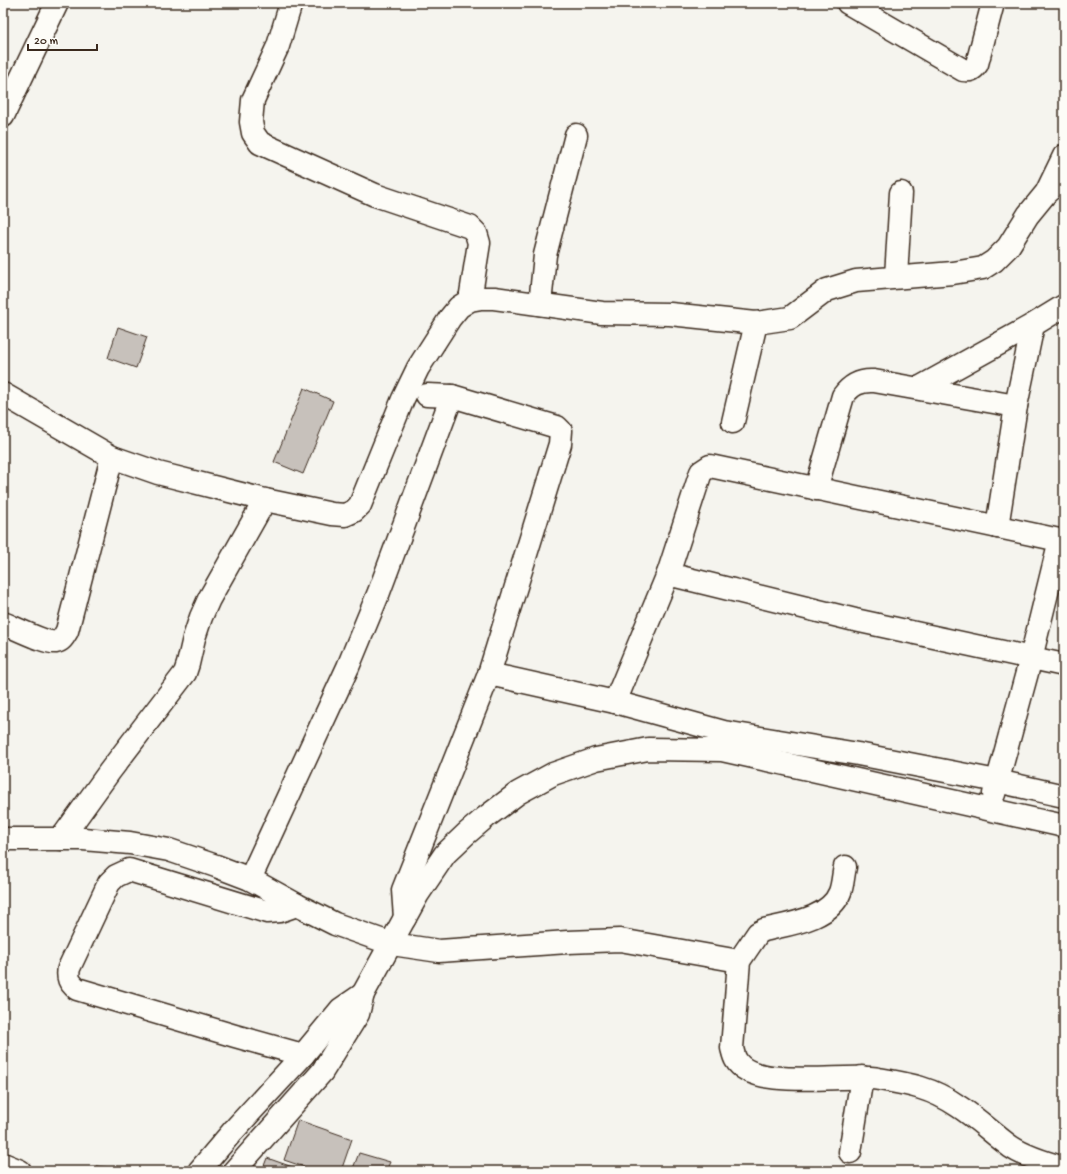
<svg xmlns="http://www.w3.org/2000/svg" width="1067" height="1174" font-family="'Gochi Hand',sans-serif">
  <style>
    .building { fill: #c7c1bb; stroke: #3b2a1e }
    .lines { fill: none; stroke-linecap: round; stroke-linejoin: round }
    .minor-casing { stroke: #3b2a1e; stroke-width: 25 }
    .minor { stroke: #fdfcf7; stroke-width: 22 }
  </style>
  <rect width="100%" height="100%" fill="#f5f4ee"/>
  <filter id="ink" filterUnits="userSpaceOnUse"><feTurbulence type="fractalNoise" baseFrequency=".025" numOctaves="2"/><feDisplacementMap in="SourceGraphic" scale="8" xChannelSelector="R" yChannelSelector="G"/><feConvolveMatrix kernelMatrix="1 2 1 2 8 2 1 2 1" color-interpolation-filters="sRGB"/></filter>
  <g filter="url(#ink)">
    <g class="building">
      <polygon points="118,327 147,337 136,368 108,358"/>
      <polygon points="304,388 333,401 303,474 274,462"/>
      <polygon points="298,1120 352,1139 341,1171 316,1171 284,1160"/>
      <polygon points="359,1153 390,1162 386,1171 352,1171"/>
      <polygon points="267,1158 304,1171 262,1171"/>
      <polygon points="96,1166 133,1171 96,1171"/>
    </g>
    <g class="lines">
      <g class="minor-casing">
        <g id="minor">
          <polyline points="291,3 278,46 253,100 251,122 253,133 260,143 375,195 470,227 476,233 479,243 470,300"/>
          <path d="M848 3 963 70C970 71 973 70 977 64L993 3"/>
          <polyline points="3,116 57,3"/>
          <polyline points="1048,189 1064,156"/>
          <polyline points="896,277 901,193"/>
          <polyline points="540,304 545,255 576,135"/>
          <polyline points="919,388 1033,325 1064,306"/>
          <polyline points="3,394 112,457 158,473 265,500 332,514 345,515 354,511 360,505 403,399 418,368 450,318 459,307 470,300 481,298 494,298 602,313 670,314 756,323 790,318 827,290 856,281 953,273 983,268 994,261 1008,247 1028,215 1046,193 1064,177"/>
          <polyline points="733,422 756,323"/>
          <path d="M816 489 843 396C851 385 860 380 874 381L1016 406"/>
          <polyline points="997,527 1016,406 1033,325"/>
          <polyline points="668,574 855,620 1064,665"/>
          <path d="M3 623C13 627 47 644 56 642 62 641 64 636 67 631L112 457"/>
          <polyline points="489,674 615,702 724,732 858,754 997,781 1064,796"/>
          <polyline points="615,702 668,574 701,472 710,466 1064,541"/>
          <polyline points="994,794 1031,658 1060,540"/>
          <polyline points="3,839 83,839 130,843 169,850 216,866 250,879 297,905 335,924 392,944 439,951 568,942 620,940 739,961"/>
          <polyline points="61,839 110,771 185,673 188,664 194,638 201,617 209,599 265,500"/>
          <path d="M845 867C843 875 843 884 840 892 830 919 789 924 764 930L758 933 739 961 732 1048C733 1052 734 1057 736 1060 753 1091 848 1073 879 1079 909 1084 932 1088 958 1106 977 1118 993 1134 1011 1147 1026 1157 1046 1163 1064 1168"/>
          <polyline points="250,879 348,667 379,592 452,396"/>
          <path d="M297 905 280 911 267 912 129 870 116 876 109 883 69 968C67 978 69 982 77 989L235 1036 303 1055"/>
          <polyline points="405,918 403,890 489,674 560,444 561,431 557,427 452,396 427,395"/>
          <polyline points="850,1152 862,1077"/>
          <polyline points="3,1164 20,1171"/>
          <polyline points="199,1171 233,1131 303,1055 341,1009 363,994"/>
          <polyline points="234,1171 322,1072 358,1014 363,994 418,894 445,854 466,834 486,817 518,793 553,774 596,759 648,749 722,750 1064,826"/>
        </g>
      </g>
      <use href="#minor" class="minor"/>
    </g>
  </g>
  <rect width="1067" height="1174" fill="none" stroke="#fdfcf7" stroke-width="16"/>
  <rect x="8" y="8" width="1051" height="1158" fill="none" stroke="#3b2a1e" stroke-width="1.5" filter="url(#ink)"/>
  <path d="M28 44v6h69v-6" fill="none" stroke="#3b2a1e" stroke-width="2"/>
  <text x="34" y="44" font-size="12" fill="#3b2a1e" stroke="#fdfcf7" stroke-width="3" paint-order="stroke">20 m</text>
</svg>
